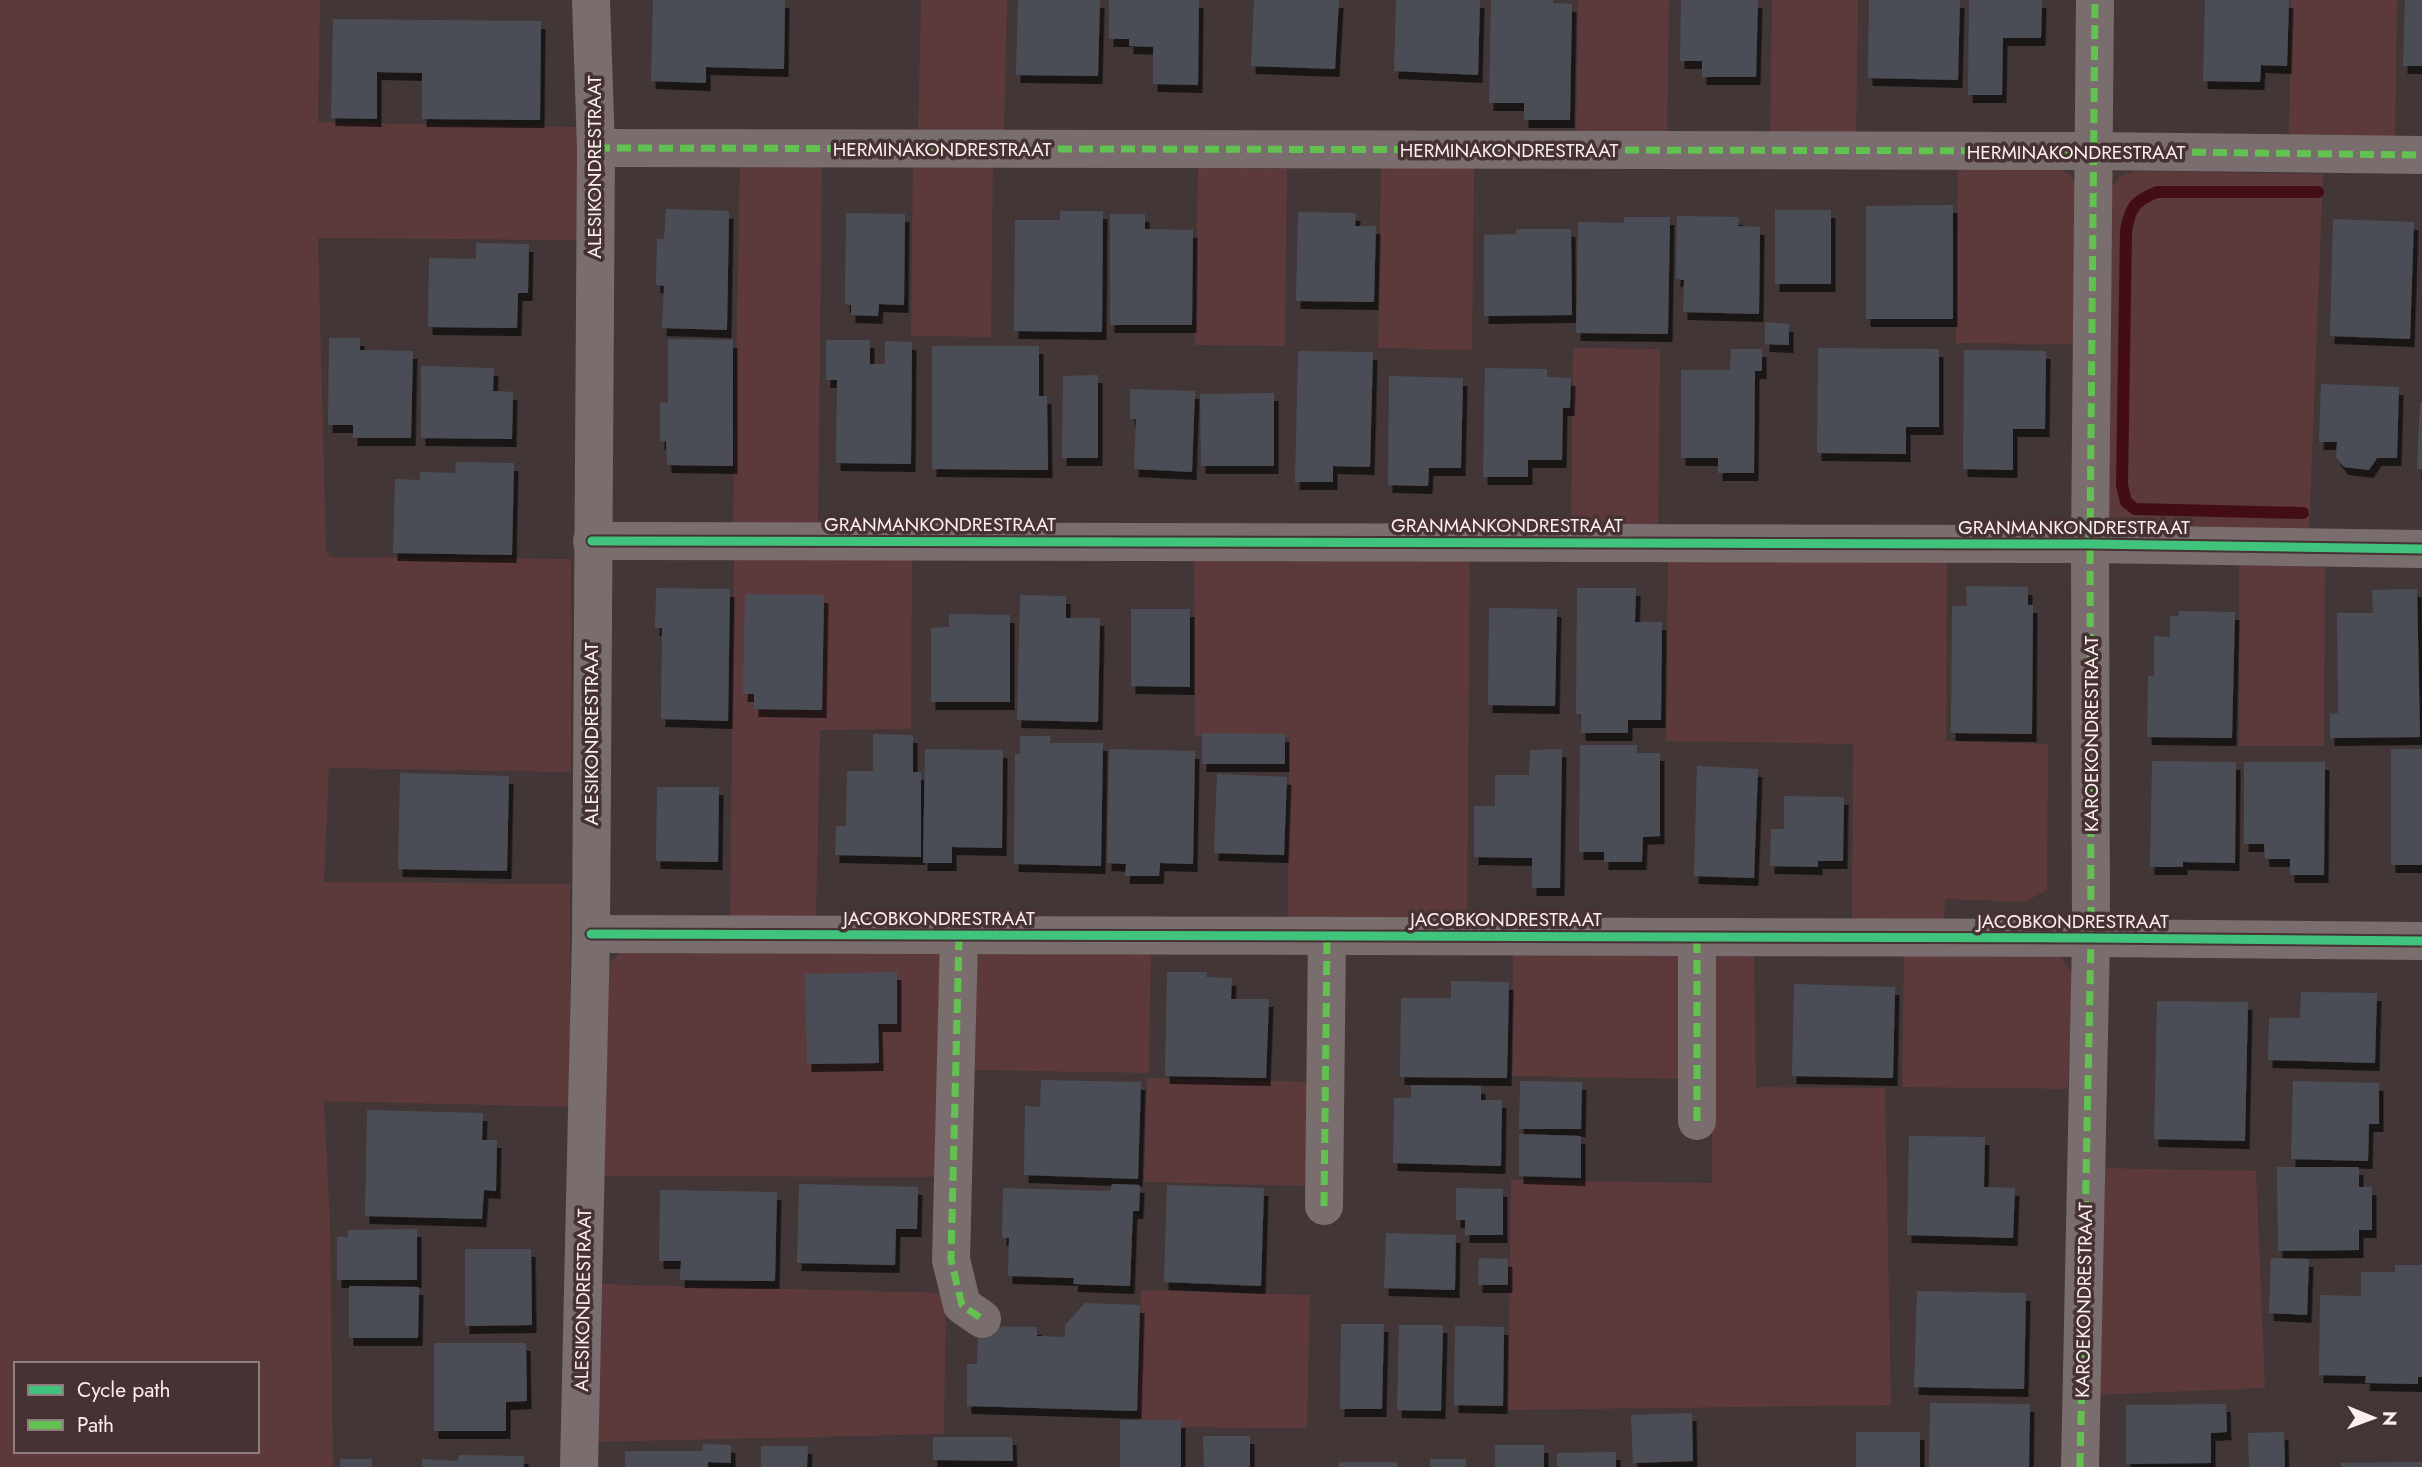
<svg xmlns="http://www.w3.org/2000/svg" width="2422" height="1467" font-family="Jost,sans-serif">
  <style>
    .grass { fill: #5c3a3b; fill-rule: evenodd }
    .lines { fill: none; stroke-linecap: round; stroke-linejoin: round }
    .stream { stroke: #430d15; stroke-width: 12 }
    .building { fill: #4b4e56; filter: url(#shadow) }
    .minor { stroke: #796d6d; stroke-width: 38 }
    .quiet { stroke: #63c152; stroke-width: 7; stroke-dasharray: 14 7; stroke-linecap: butt }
    .cycleway-casing { stroke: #463232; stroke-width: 13 }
    .cycleway { stroke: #40c37c; stroke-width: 9 }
    .labels { text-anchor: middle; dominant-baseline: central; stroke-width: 7; stroke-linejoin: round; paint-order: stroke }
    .street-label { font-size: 19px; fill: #fbeeee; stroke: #463232 }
  </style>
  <defs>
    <filter id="shadow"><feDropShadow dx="4.5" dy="8" stdDeviation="0" flood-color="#0009"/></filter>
  </defs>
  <rect width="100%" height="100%" fill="#423636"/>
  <g class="grass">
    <path d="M0 0H320L318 122 577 127V240L318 238 326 549 330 557 571 559V772L329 768 324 882 570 884V1107L324 1101 330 1221 333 1467H0ZM16 1364H257V1451H16Z"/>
    <polygon points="921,0 1007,0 1004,136 918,135"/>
    <polygon points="1578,0 1669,0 1667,143 1576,141"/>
    <polygon points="1772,0 1858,0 1856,142 1770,140"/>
    <polygon points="2291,0 2397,0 2395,141 2289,140"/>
    <polygon points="740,158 822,158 818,528 733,528"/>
    <polygon points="913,160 993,161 991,337 911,336"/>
    <polygon points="1958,162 2060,168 2070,175 2077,187 2077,344 1956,343"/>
    <polygon points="1381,165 1474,166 1472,350 1378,348"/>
    <polygon points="1198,168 1287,169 1285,346 1195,345"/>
    <polygon points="2137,171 2323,174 2309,533 2111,528 2104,511 2109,191 2120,176"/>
    <polygon points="1573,348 1660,349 1658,534 1571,534"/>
    <polygon points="1194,551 1470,553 1467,923 1288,922 1289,737 1195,736"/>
    <polygon points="734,552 912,552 911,729 820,730 816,922 730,922"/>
    <polygon points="1668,556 1947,560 1946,741 2048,744 2047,890 2025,902 1945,899 1944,921 1852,920 1853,744 1666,741"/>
    <polygon points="2239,563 2325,563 2324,746 2239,746"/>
    <polygon points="1151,946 1149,1073 970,1070 977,951"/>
    <polygon points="624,948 927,949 942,956 944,1177 601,1176 608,965"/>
    <polygon points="1712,949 1754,951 1756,1087 1885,1088 1891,1405 1508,1410 1511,1180 1712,1183"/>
    <polygon points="1513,953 1687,956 1686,1079 1512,1076"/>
    <polygon points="1904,953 2054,954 2062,958 2072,974 2068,1089 1902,1087"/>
    <polygon points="1147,1078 1315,1082 1312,1186 1144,1182"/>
    <polygon points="2100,1168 2256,1171 2265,1388 2094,1395"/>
    <polygon points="599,1284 946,1293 944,1434 594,1442"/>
    <polygon points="1141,1290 1310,1295 1307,1428 1137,1427"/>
  </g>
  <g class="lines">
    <path class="stream" d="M2303 513 2135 509 2126 502 2122 485 2126 230C2131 206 2135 201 2157 192H2318"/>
  </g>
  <g class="building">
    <polygon points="653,0 785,0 784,69 706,67 706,83 651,81"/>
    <polygon points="1018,0 1100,0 1098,76 1016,75"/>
    <polygon points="1109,0 1199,0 1198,85 1153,84 1153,47 1129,46 1129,39 1109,39"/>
    <polygon points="1254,0 1339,0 1335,69 1251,66"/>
    <polygon points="1396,0 1480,0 1478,75 1394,71"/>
    <polygon points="1491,0 1553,0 1553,3 1572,4 1570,120 1524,120 1524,103 1489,103"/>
    <polygon points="1681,0 1758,0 1756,77 1702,77 1702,61 1680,61"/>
    <polygon points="1869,0 1960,0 1958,80 1868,78"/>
    <polygon points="1969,0 2042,0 2041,38 2003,38 2002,95 1968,95"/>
    <polygon points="2205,0 2289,0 2287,66 2261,65 2260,82 2203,81"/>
    <polygon points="2405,0 2422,0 2422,66 2403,66"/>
    <polygon points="333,19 541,21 540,120 422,119 422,73 377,72 377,119 331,118"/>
    <polygon points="1953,205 1953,319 1866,319 1866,206"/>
    <polygon points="666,209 729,211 727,330 662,328 664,286 656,285 657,239 664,239"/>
    <rect x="1775" y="210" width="56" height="74"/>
    <polygon points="1060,211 1103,211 1102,332 1014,331 1015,220 1060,220"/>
    <polygon points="1298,212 1356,213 1355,226 1376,226 1374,302 1296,301"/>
    <polygon points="846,213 905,214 904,305 879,304 878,316 851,315 851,305 845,304"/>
    <polygon points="1110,214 1145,214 1145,229 1193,230 1192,325 1110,325"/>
    <polygon points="1677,216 1739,217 1738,226 1760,227 1759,314 1683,312 1684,280 1676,279"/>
    <polygon points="1624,217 1670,217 1668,334 1576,333 1578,222 1624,223"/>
    <polygon points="2333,219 2414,222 2410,339 2330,336"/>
    <polygon points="1516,229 1571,229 1572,315 1484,316 1484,235 1516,234"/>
    <polygon points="476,243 529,244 528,293 518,293 517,328 428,327 429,258 476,259"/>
    <polygon points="1765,322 1789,324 1789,345 1765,344"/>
    <polygon points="329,338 360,338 360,350 413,351 411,438 353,438 353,425 328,425"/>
    <polygon points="668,339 733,340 733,466 667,465 666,441 660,442 660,402 668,403"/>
    <polygon points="826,340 870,340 870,364 885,364 885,341 912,342 911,464 836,463 837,380 826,380"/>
    <polygon points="932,346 1039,346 1039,396 1047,396 1048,470 932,469"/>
    <polygon points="1818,348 1939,349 1939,427 1906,427 1906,454 1817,453"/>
    <polygon points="1731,349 1762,349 1762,371 1755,371 1754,473 1718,473 1718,458 1681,458 1681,370 1730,370"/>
    <polygon points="1964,350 2046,351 2045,429 2013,429 2013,470 1963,469"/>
    <polygon points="1298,351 1373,352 1370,467 1333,466 1333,482 1295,482"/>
    <polygon points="421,366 494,368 493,391 513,392 512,439 421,438"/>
    <polygon points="1485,368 1547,369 1547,377 1571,378 1570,408 1563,408 1562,460 1528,460 1528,477 1483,477"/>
    <polygon points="1098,375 1098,458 1062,458 1063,376"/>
    <polygon points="1389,376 1463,378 1461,468 1429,468 1428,486 1388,485"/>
    <polygon points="2321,384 2399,387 2397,458 2377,458 2369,470 2344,467 2336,457 2337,442 2319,442"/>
    <polygon points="1130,389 1195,391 1192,472 1134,469 1136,419 1130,419"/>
    <polygon points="1274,393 1274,466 1201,466 1200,394"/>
    <polygon points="2420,402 2422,402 2422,469 2417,469"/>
    <polygon points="456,462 514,463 512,555 393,553 395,479 420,480 420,472 455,473"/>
    <polygon points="1966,586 2028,587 2028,605 2033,605 2032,734 1951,733 1952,606 1967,606"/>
    <polygon points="656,588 730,589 728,721 661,719 662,628 655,628"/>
    <polygon points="1577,588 1636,588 1635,622 1662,622 1661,720 1628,720 1628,733 1581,733 1581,714 1576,714"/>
    <polygon points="2417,589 2420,737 2330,738 2330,714 2338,713 2337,613 2373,613 2372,590"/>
    <polygon points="745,594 824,595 822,710 754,709 754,694 743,694"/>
    <polygon points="1020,595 1066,596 1066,618 1100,618 1098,722 1017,720"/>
    <polygon points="1489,608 1557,609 1555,706 1488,705"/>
    <polygon points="1131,609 1190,609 1190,687 1131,686"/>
    <polygon points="2179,611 2235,612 2232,738 2147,737 2148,676 2154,676 2154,636 2170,637 2170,616 2178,616"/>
    <polygon points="949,614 1010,615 1010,702 931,702 931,628 949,627"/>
    <polygon points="1202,733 1285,734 1285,764 1202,764"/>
    <polygon points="873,734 913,735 913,772 921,772 921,857 835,855 836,826 846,826 847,771 873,771"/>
    <polygon points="1020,736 1050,736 1050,743 1103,743 1101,866 1014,864 1015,754 1020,754"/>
    <polygon points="1580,745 1637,745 1637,753 1660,753 1660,836 1643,837 1642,862 1604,862 1604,852 1579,852"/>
    <polygon points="925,749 1003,750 1002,848 952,847 952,863 923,863"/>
    <polygon points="1109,749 1195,751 1193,864 1160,863 1159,876 1125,876 1126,864 1107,863"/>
    <polygon points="1562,749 1560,888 1532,888 1532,858 1474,857 1474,806 1495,806 1495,775 1529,775 1530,750"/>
    <rect x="2391" y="749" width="31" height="116"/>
    <polygon points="2152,761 2236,762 2235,863 2183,862 2183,867 2150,867"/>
    <polygon points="2244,762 2325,762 2324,875 2290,875 2290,859 2265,859 2264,844 2244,844"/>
    <polygon points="1697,766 1758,769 1754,878 1694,876"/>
    <polygon points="400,773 509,776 507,871 398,869"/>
    <polygon points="1217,774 1287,777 1284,855 1214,853"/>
    <polygon points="657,787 719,787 718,862 656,861"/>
    <polygon points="1784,796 1844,797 1843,861 1818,861 1818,867 1770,866 1771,829 1784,829"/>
    <polygon points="897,972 897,1024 878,1024 879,1063 807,1064 805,974"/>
    <polygon points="1167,972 1207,972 1206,977 1232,978 1231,999 1269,999 1266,1078 1165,1076"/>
    <polygon points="1451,981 1509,982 1507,1078 1400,1077 1401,998 1451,998"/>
    <polygon points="1794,984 1895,987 1893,1078 1792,1076"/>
    <polygon points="2301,992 2377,993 2375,1063 2268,1060 2269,1018 2300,1018"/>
    <polygon points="2157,1001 2248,1002 2245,1141 2154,1139"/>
    <polygon points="1041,1080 1141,1082 1138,1179 1024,1175 1025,1106 1040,1107"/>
    <polygon points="1520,1081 1582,1082 1581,1129 1519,1129"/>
    <polygon points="2293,1081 2379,1083 2379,1124 2369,1124 2368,1161 2291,1159"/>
    <polygon points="1411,1085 1481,1086 1481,1100 1502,1100 1501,1166 1393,1163 1394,1098 1411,1098"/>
    <polygon points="367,1110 483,1113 482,1140 497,1140 496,1191 484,1190 482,1219 365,1216"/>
    <polygon points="1519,1134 1581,1136 1581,1178 1519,1176"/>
    <polygon points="1909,1136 1985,1137 1984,1187 2015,1188 2013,1238 1907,1235"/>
    <polygon points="2277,1167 2359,1167 2359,1187 2372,1187 2372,1230 2359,1230 2359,1250 2278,1251"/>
    <polygon points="799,1184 918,1187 917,1229 896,1229 895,1265 797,1263"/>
    <polygon points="1112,1184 1140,1185 1139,1211 1133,1211 1130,1286 1073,1284 1074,1278 1008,1276 1009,1238 1002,1238 1003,1188 1110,1191"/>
    <polygon points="1167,1185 1264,1188 1261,1286 1164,1282"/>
    <polygon points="1456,1188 1503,1189 1503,1235 1465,1235 1465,1220 1456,1220"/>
    <polygon points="660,1190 777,1192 775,1281 680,1280 681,1261 659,1261"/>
    <polygon points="417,1229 417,1280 337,1280 337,1237 348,1237 348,1230"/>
    <polygon points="1386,1233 1456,1235 1455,1290 1384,1288"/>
    <polygon points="465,1249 531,1249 532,1325 465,1326"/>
    <polygon points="1479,1258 1508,1259 1508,1285 1478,1285"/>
    <polygon points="2271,1258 2309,1259 2307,1315 2269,1313"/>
    <polygon points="2395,1265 2422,1265 2422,1377 2418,1377 2418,1384 2365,1383 2366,1376 2319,1375 2320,1295 2361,1296 2361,1272 2395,1272"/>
    <polygon points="349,1286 419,1287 418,1338 349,1338"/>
    <polygon points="1917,1291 2026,1293 2024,1389 1914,1387"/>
    <polygon points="1085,1303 1140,1305 1137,1411 967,1406 967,1364 977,1364 978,1326 1037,1327 1037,1336 1065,1337 1065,1325"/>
    <polygon points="1341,1324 1384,1324 1382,1409 1340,1409"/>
    <polygon points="1399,1325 1443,1325 1441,1411 1397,1410"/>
    <polygon points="1455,1326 1504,1327 1503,1406 1454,1405"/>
    <polygon points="434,1343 526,1343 527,1401 506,1402 506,1431 434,1431"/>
    <polygon points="1930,1403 2030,1404 2029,1467 1929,1467"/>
    <polygon points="2226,1404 2227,1432 2211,1433 2211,1463 2126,1464 2126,1405"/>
    <polygon points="1692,1413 1693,1461 1633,1463 1631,1415"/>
    <rect x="1120" y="1420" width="61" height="47"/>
    <rect x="1856" y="1432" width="64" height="35"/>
    <polygon points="2284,1432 2285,1467 2249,1467 2248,1433"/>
    <polygon points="1203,1436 1250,1436 1250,1467 1204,1467"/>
    <polygon points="933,1437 1012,1437 1013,1461 933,1460"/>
    <polygon points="703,1444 731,1445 731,1463 708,1462 708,1467 625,1467 625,1451 702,1451"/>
    <rect x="1495" y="1445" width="49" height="22"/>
    <polygon points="761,1446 808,1446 807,1467 761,1467"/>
    <polygon points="1616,1452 1616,1467 1557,1467 1557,1453"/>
    <polygon points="459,1455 524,1456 524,1467 422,1467 422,1459 458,1461"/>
    <rect x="340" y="1459" width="32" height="8"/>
    <rect x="1430" y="1459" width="36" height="8"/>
    <rect x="1339" y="1462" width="58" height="5"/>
    <polygon points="2422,1462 2422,1467 2341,1467 2341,1463"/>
  </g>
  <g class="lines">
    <g class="minor">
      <polyline points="596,148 2093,151 2422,155"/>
      <polyline points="592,541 2090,544 2422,549"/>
      <polyline points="591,934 2091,938 2422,941"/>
      <polyline points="959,936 951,1260 962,1305 982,1319"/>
      <polyline points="1697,1121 1697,937"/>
      <polyline points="1324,1206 1327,936"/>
      <polyline points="579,1467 591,934 596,148 591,0"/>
      <polyline points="2080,1467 2091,938 2090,544 2095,0"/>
    </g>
    <g class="quiet">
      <polyline points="596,148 2093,151 2422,155"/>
      <polyline points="959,936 951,1260 962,1305 982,1319"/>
      <polyline points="1697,1121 1697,937"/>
      <polyline points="1324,1206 1327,936"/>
      <polyline points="2080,1467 2091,938 2090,544 2095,0"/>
    </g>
    <g class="cycleway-casing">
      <g id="cycleway">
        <polyline points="592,541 2090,544 2422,549"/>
        <polyline points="591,934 2091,938 2422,941"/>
      </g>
    </g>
    <use href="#cycleway" class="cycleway"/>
  </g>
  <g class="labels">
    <g class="street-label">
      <text x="942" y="149">HERMINAKONDRESTRAAT</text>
      <text x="1509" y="150">HERMINAKONDRESTRAAT</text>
      <text x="2076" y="152">HERMINAKONDRESTRAAT</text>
      <text transform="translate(594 167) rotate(-90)">ALESIKONDRESTRAAT</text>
      <text x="940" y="524">GRANMANKONDRESTRAAT</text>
      <text x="1507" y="525">GRANMANKONDRESTRAAT</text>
      <text x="2074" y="527">GRANMANKONDRESTRAAT</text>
      <text transform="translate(591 734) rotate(-90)">ALESIKONDRESTRAAT</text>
      <text transform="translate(2091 734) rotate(-90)">KAROEKONDRESTRAAT</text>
      <text x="939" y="918">JACOBKONDRESTRAAT</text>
      <text x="1506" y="919">JACOBKONDRESTRAAT</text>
      <text x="2073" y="921">JACOBKONDRESTRAAT</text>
      <text transform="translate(583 1300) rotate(-89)">ALESIKONDRESTRAAT</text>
      <text transform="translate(2084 1300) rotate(-89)">KAROEKONDRESTRAAT</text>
    </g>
  </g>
  <rect x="14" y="1362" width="245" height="91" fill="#463232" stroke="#8e7d7d" stroke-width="2"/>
  <rect x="28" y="1385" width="35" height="10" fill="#40c37c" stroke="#8e7d7d" stroke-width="2"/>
  <text x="77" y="1397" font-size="21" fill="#fbeeee">Cycle path</text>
  <rect x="28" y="1420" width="35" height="10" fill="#63c152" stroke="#8e7d7d" stroke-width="2"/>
  <text x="77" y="1432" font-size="21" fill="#fbeeee">Path</text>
  <g transform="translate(2373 1418) rotate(91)" stroke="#463232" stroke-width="5" paint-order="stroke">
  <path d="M0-5L12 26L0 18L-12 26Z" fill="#fbeeee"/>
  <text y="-10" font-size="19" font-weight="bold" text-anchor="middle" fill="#fbeeee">N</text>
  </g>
</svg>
